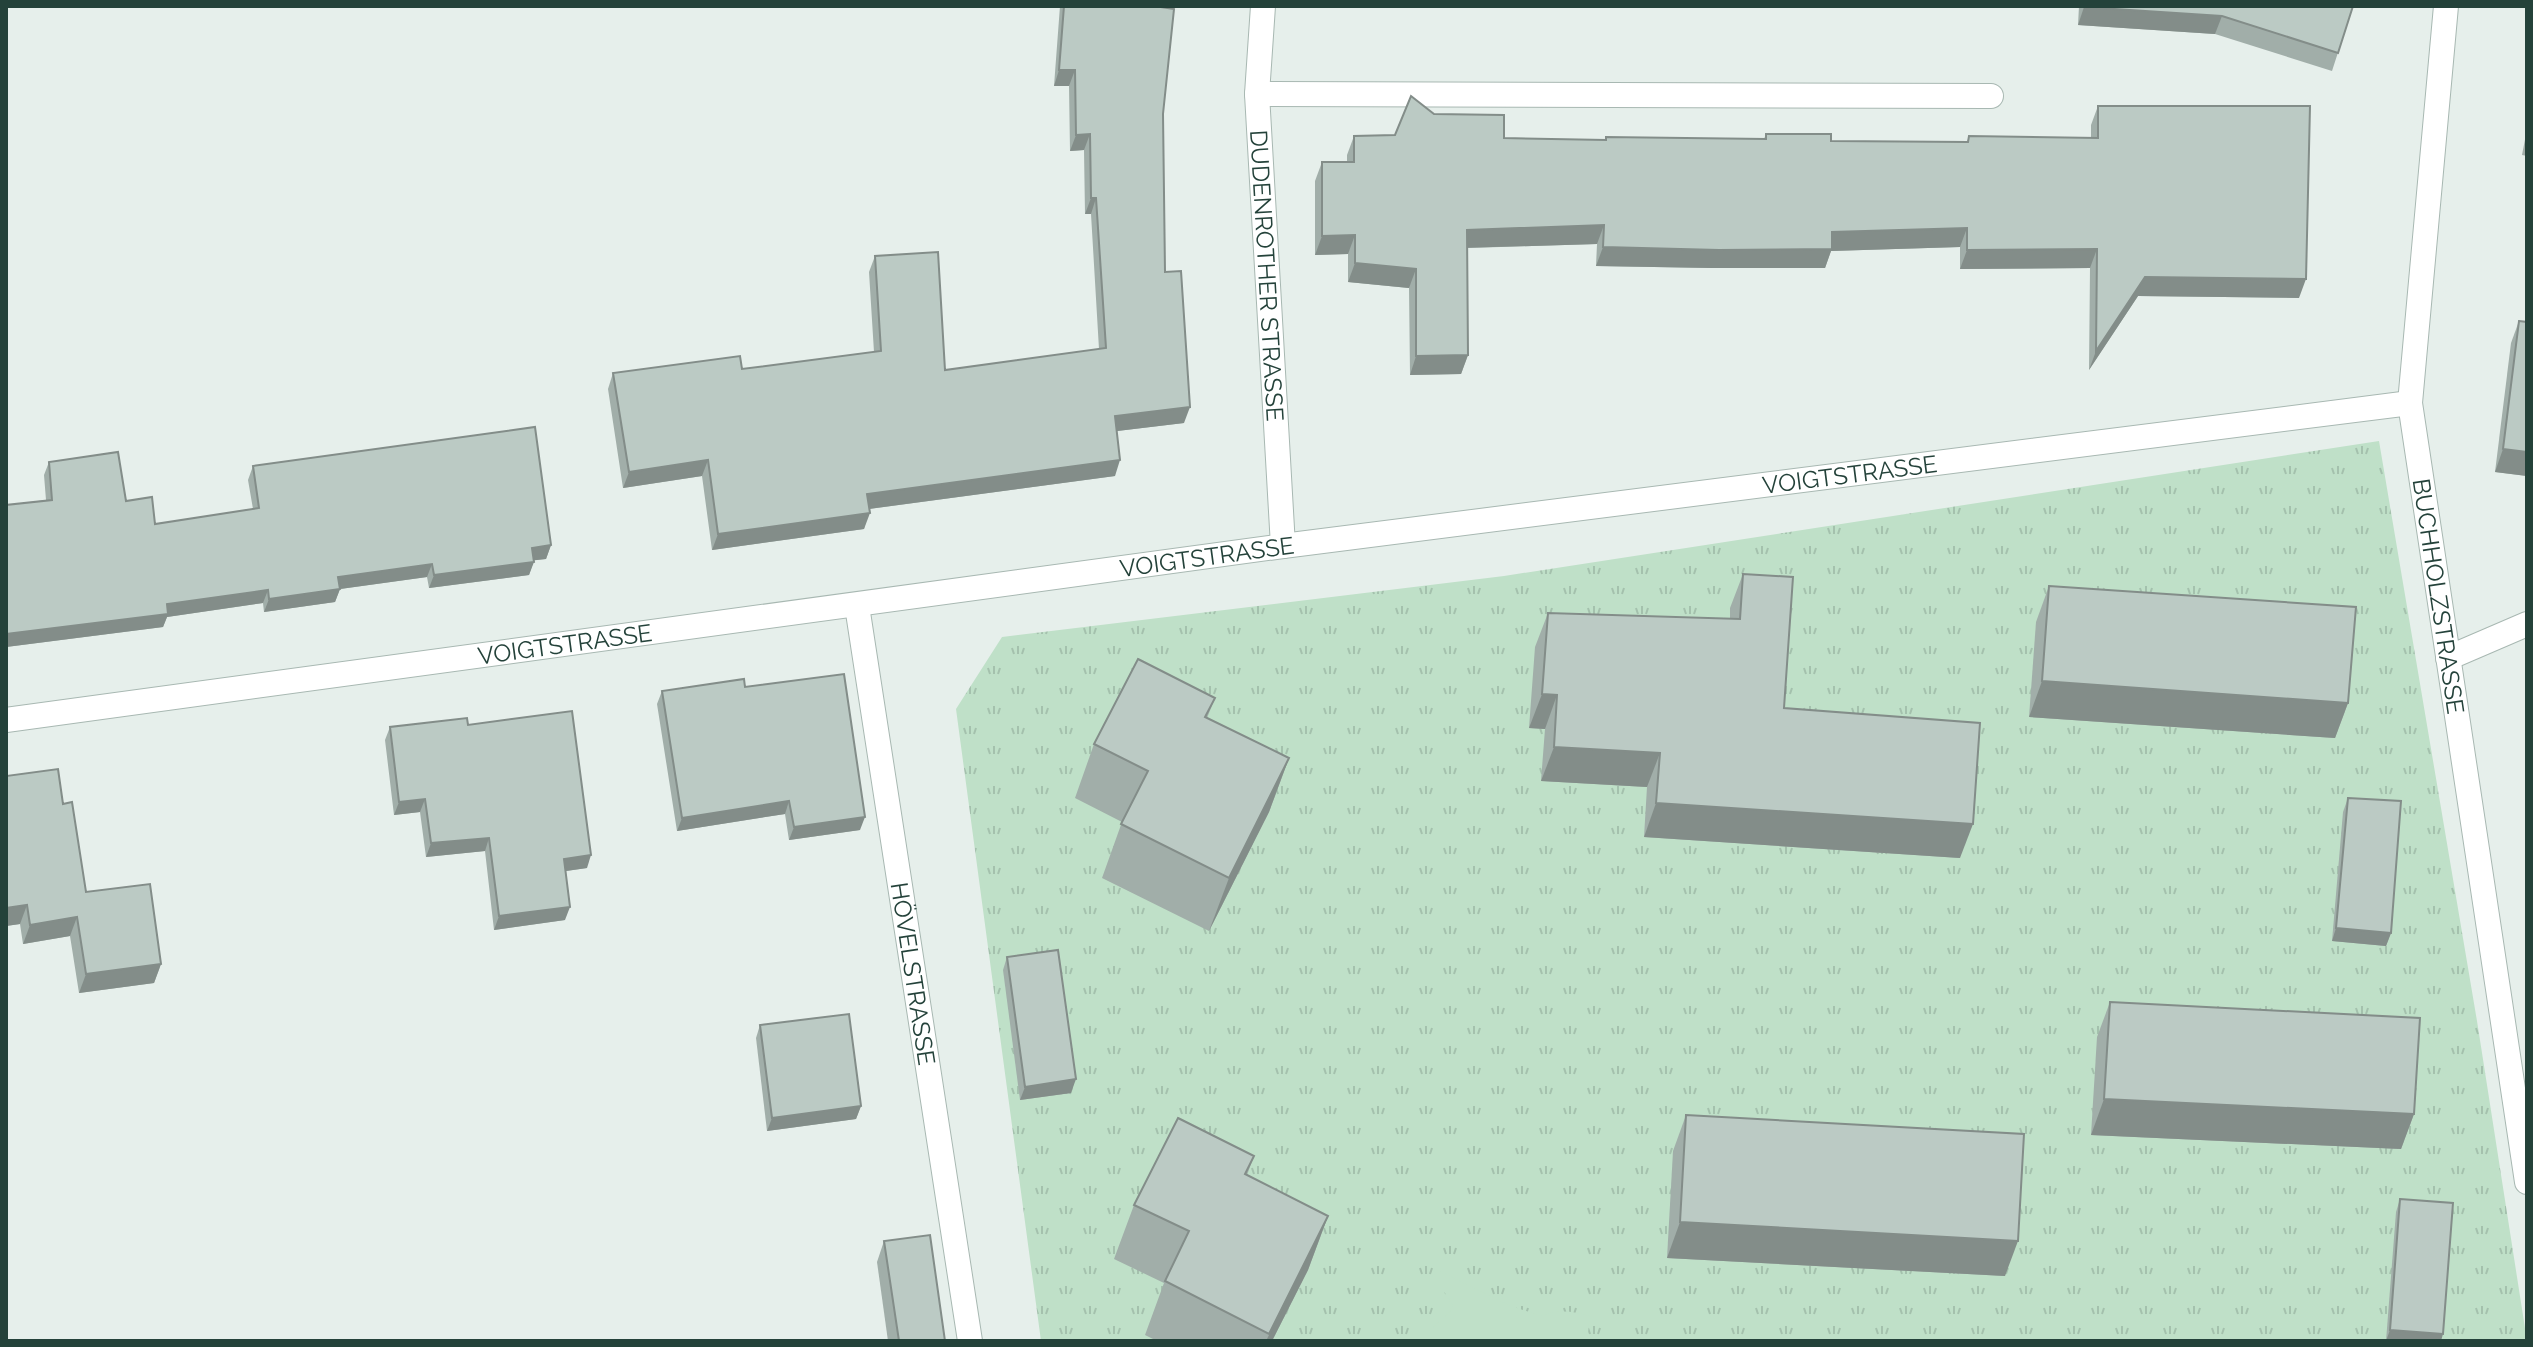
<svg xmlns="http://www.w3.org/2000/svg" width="2533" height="1347" font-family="Raleway,sans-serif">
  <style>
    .grass { fill: url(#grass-tufts) }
    .park { fill: #bfe0c8 }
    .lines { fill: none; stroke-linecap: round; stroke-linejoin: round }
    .service-casing { stroke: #a8b8b2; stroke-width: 26 }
    .minor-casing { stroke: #a8b8b2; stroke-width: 26 }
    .service { stroke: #fff; stroke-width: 24 }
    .minor { stroke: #fff; stroke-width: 24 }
    .wall { fill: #a1aea9 }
    .shaded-wall { fill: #838d89 }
    .building { fill: #bbcac4; stroke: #838d89; stroke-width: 2 }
    .labels { text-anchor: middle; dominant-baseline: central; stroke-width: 6; stroke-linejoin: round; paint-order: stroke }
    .street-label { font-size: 24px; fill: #24423a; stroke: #f7fbf9 }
  </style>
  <defs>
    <pattern id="grass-tufts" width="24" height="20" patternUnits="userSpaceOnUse" patternTransform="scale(2)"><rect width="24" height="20" fill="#bfe0c8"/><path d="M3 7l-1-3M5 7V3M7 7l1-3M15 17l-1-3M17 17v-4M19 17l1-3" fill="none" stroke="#a4c1ad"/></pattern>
  </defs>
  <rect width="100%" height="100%" fill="#e6efeb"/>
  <polygon class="grass" points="2379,441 2477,1021 2527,1341 1041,1341 956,709 1002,637 1504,576"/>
  <path class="park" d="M1435 1269 1511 1306 1541 1316C1558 1309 1572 1311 1590 1316L1587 1341H1428L1430 1330 1454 1308 1445 1293 1431 1279Z"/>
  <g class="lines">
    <g class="service-casing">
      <polyline id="service" points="1257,94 1991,96"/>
    </g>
    <g class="minor-casing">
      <g id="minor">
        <path id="s1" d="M1263 6 1257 94 1283 546"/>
        <path id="s2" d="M2446 6 2410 403 2527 1182"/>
        <path id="s3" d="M857 606 970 1341"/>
        <polyline points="2448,658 2527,624"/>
        <path id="s4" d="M6 720 1283 546 2410 403"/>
      </g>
    </g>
    <use href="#service" class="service"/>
    <use href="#minor" class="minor"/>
  </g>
  <g class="wall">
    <polygon points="1060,6 1154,6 1163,114 1165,272 1184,423 1117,431 1115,476 869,509 864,529 712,550 702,476 623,488 608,389 613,373 742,369 874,352 869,272 875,256 945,370 1099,349 1091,214 1085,214 1084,150 1070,151 1069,86 1054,86"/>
    <polygon points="2079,6 2353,6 2332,71 2215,34 2078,25"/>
    <polygon points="2098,106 2299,298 2138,296 2089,370 2090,268 1960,269 1960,247 1831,251 1825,268 1712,268 1596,266 1597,244 1467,248 1468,355 1461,374 1410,375 1409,288 1348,282 1348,254 1315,255 1315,181 1322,162 1347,162 1347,155 1354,136 1395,135 1434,114 1504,138 1605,140 1606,137 1764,139 1766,134 1831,141 1967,142 1969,136 2091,138 2091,125"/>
    <polygon points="2527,129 2527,156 2522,155"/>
    <polygon points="2519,321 2527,322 2527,476 2495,472 2511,343"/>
    <polygon points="49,462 126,501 155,524 253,509 248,480 253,466 551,545 546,559 534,560 529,575 429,588 427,577 340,589 335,602 264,612 263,603 167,617 163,627 6,647 6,505 46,500 44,475"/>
    <polygon points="1743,574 1784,708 1960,858 1644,837 1647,787 1541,781 1545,729 1529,728 1535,647 1548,613 1730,619 1730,608"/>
    <polygon points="2049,586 2348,703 2335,738 2029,717 2036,622"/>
    <polygon points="745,687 860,830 789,840 785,814 677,831 657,704 662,691"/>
    <polygon points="1215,698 1207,718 1289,758 1269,812 1209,931 1102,878 1122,822 1075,798 1094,744"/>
    <polygon points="468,725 587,868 566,871 565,920 494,930 485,851 426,857 420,812 394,815 385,740 390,727"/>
    <polygon points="6,776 63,804 86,892 161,964 154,983 79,993 70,936 23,944 20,924 6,926"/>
    <polygon points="2348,798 2391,933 2386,946 2332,941 2343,812"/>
    <polygon points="1007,957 1071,1093 1020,1100 1003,970"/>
    <polygon points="2110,1002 2414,1114 2401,1149 2091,1135 2097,1037"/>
    <polygon points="760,1025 861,1106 856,1119 767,1131 756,1038"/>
    <polygon points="1686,1115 2005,1276 1667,1258 1673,1151"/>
    <polygon points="1254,1156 1247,1175 1328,1216 1308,1270 1272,1341 1157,1341 1145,1335 1164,1283 1114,1259 1134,1205"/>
    <polygon points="2400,1199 2441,1341 2386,1341 2396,1212"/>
    <polygon points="884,1241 945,1341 888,1341 877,1262"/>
  </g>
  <g class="shaded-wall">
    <polygon points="2084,7 2222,16 2215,34 2078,25"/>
    <polygon points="1059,70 1075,70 1069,86 1054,86"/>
    <polygon points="1090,134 1084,150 1070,151 1076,135"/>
    <polygon points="1091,198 1096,198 1091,214 1085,214"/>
    <polygon points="1604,225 1597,244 1460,248 1467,230"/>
    <polygon points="1967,228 1960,247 1831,251 1825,268 1712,268 1596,266 1603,247 1832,232"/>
    <polygon points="1355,235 1348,254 1315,255 1322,236"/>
    <polygon points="2097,249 2090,268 1960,269 1967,250"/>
    <polygon points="1355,263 1416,269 1409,288 1348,282"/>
    <polygon points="2145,277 2306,279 2299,298 2138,296 2089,370 2096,351"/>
    <polygon points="1468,355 1461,374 1410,375 1416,356"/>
    <polygon points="1190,407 1184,423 1109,432 1115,416"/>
    <polygon points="2503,449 2527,452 2527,476 2495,472"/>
    <polygon points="708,460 702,476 623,488 629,472"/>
    <polygon points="1120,460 1115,476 861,510 867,494"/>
    <polygon points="870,513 864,529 712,550 718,534"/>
    <polygon points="551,545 546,559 528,561 532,548"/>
    <polygon points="534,562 529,575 429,588 434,575"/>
    <polygon points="432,564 427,577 340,589 335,602 264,612 269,599 338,577"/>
    <polygon points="268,590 263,603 167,617 163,627 6,647 6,634 167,604"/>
    <polygon points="2042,681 2348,703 2335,738 2029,717"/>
    <polygon points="1542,694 1557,695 1545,729 1529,728"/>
    <polygon points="1554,747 1660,753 1647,787 1541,781"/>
    <polygon points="1289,758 1269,812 1209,931 1229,878"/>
    <polygon points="425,799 420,812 394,815 399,802"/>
    <polygon points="789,801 785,814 677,831 682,818"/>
    <polygon points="1656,803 1973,824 1960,858 1644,837"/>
    <polygon points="865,817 860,830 789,840 794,827"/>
    <polygon points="489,838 485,851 426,857 431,843"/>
    <polygon points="591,855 587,868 559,872 564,859"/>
    <polygon points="27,905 20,924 6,926 6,908"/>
    <polygon points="570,907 565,920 494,930 499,916"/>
    <polygon points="77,917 70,936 23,944 30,925"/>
    <polygon points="2336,928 2391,933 2386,946 2332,941"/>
    <polygon points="161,964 154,983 79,993 86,974"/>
    <polygon points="1076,1079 1071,1093 1020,1100 1025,1087"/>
    <polygon points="2104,1099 2414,1114 2401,1149 2091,1135"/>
    <polygon points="861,1106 856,1119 767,1131 772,1118"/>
    <polygon points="1328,1216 1308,1270 1272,1341 1266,1341"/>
    <polygon points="1680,1222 2018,1241 2005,1276 1667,1258"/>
    <polygon points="2390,1330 2443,1334 2441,1341 2386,1341"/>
  </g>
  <g class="building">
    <polygon points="1064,6 1154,6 1174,9 1163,114 1165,272 1181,271 1190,407 1115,416 1120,460 867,494 870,513 718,534 708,460 629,472 613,373 740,356 742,369 881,351 875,256 938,252 945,370 1106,348 1096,198 1091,198 1090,134 1076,135 1075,70 1059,70"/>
    <polygon points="2084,6 2353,6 2338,53 2222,16 2084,7"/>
    <polygon points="1411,96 1434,114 1504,115 1504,138 1606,140 1606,137 1766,139 1766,134 1831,134 1831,141 1968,142 1969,136 2098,138 2098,106 2310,106 2306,279 2145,277 2096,351 2097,249 1967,250 1967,228 1832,232 1832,249 1719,250 1603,247 1604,225 1467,230 1468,355 1416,356 1416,269 1355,263 1355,235 1322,236 1322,162 1354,162 1354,136 1395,135"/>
    <polygon points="2519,321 2527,322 2527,452 2503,449"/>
    <polygon points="535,427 551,545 532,548 534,562 434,575 432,564 338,577 340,589 269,599 268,590 167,604 168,614 6,634 6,505 52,500 49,462 118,452 126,501 152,497 155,524 259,508 253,466"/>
    <polygon points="1743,574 1793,577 1784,708 1980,723 1973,824 1656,803 1660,753 1554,747 1557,695 1542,694 1548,613 1740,619"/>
    <polygon points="2049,586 2356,607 2348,703 2042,681"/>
    <polygon points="1138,659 1215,698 1205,717 1289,758 1229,878 1121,824 1148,771 1094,744"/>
    <polygon points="844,674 865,817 794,827 789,801 682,818 662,691 744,679 745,687"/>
    <polygon points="572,711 591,855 564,859 570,907 499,916 489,838 431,843 425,799 399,802 390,727 467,718 468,725"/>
    <polygon points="58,769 63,804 72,802 86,892 150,884 161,964 86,974 77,917 30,925 27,905 6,908 6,776"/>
    <polygon points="2348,798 2401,801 2391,933 2336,928"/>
    <polygon points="1058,950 1076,1079 1025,1087 1007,957"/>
    <polygon points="2110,1002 2420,1018 2414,1114 2104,1099"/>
    <polygon points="849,1014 861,1106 772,1118 760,1025"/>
    <polygon points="1686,1115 2024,1134 2018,1241 1680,1222"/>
    <polygon points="1178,1118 1254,1156 1245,1174 1328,1216 1269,1334 1165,1281 1189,1231 1134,1205"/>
    <polygon points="2400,1199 2453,1203 2443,1334 2390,1330"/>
    <polygon points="930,1235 945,1341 899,1341 884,1241"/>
  </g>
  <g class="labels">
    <g class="street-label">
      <text stroke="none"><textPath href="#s1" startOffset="270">DUDENROTHER STRASSE</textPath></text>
      <text stroke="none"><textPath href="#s4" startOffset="1860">VOIGTSTRASSE</textPath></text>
      <text stroke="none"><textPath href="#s4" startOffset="1212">VOIGTSTRASSE</textPath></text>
      <text stroke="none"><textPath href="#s2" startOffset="594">BUCHHOLZSTRASSE</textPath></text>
      <text stroke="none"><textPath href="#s4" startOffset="564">VOIGTSTRASSE</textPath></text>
      <text stroke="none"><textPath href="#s3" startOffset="372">HÖVELSTRASSE</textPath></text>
    </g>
  </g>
  <rect width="2533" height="1347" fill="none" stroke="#24423a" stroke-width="16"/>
</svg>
